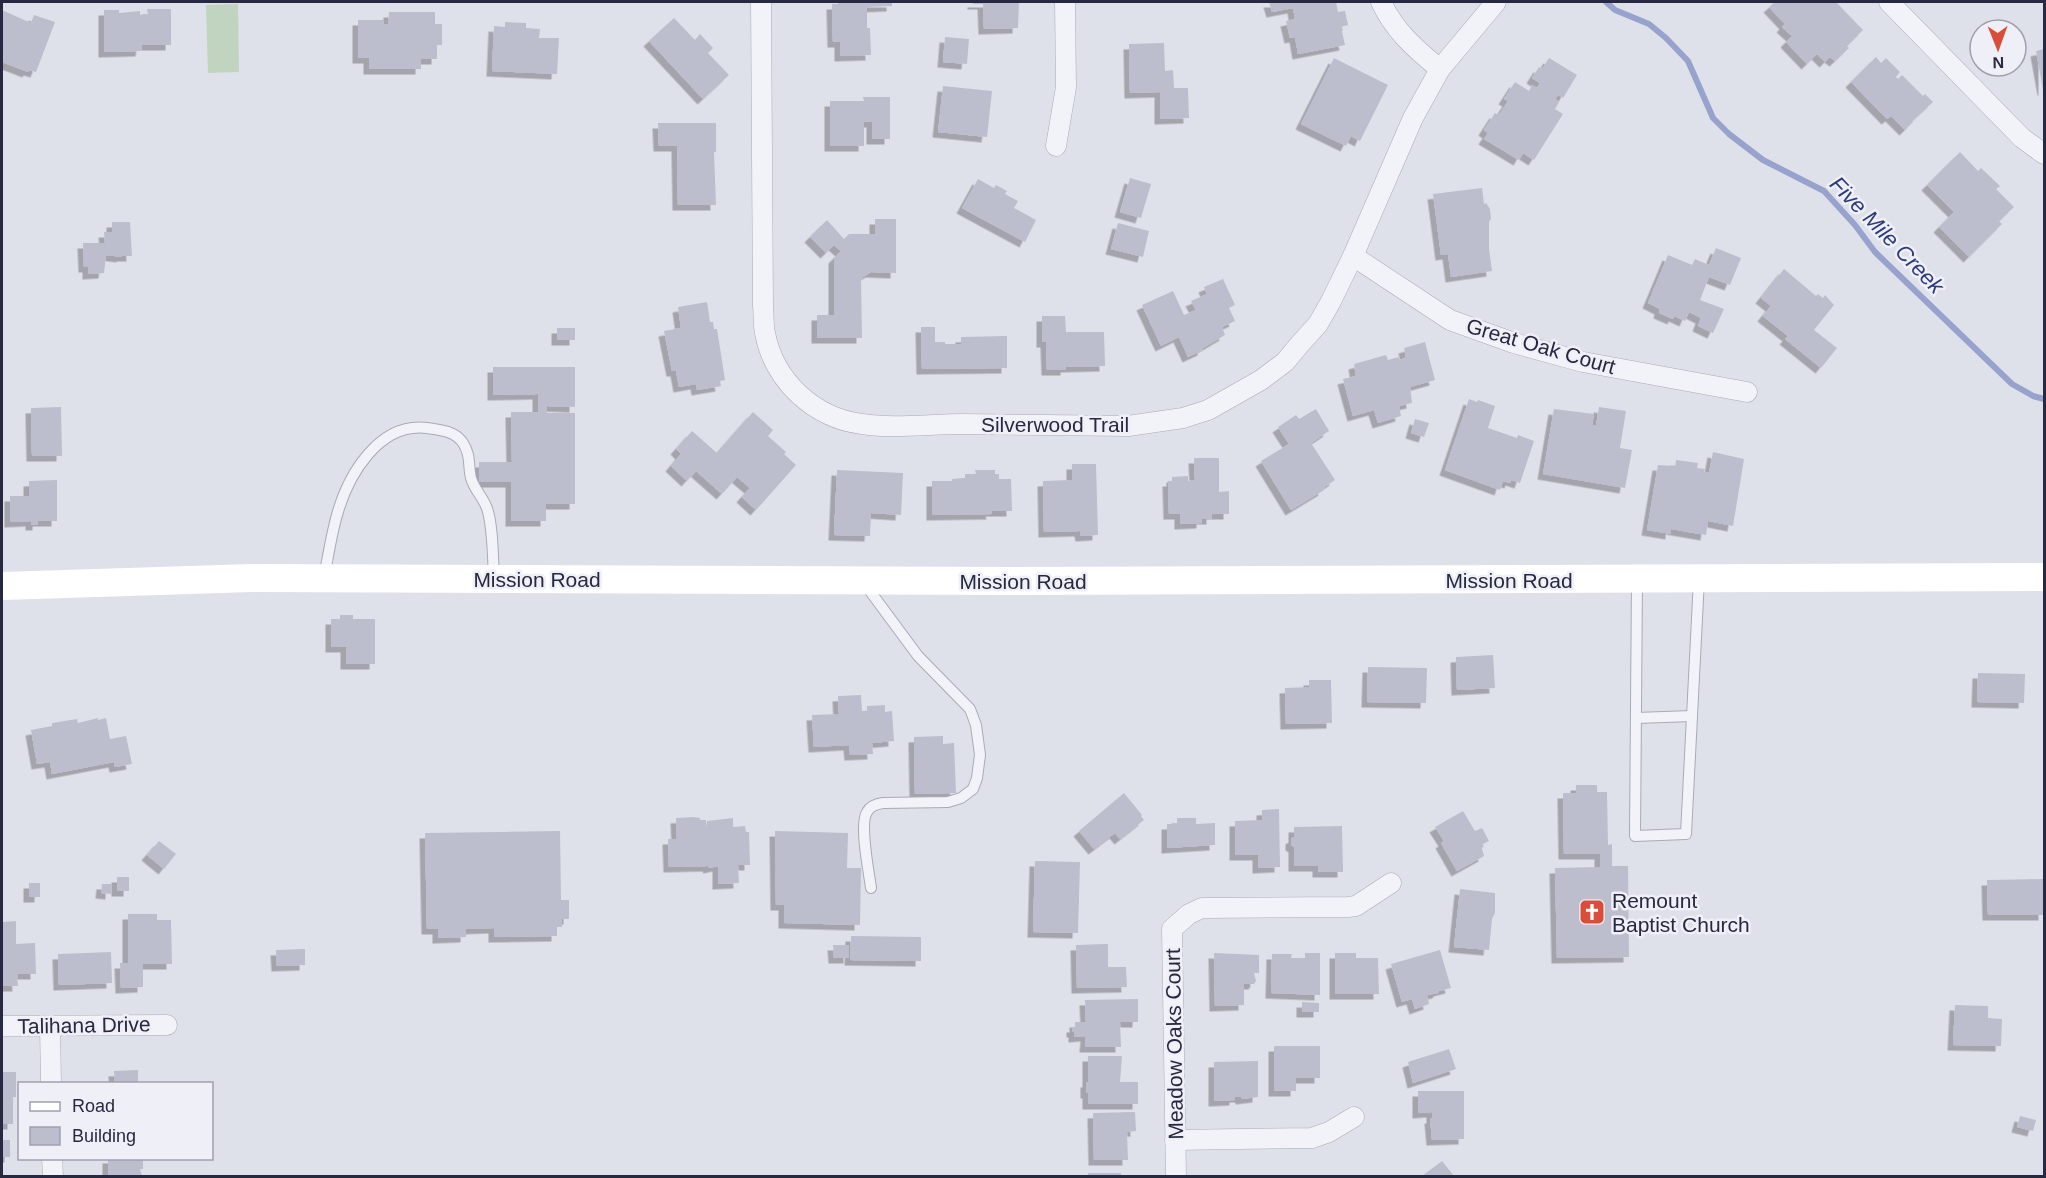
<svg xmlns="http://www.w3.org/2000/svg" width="2046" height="1178" font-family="Arial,sans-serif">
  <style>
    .green { fill: #c0d4c0 }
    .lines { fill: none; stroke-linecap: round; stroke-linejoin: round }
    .stream { stroke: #97a3cd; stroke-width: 6 }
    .building { fill: #bcbecd; filter: url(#shadow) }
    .lane-casing { stroke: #a8aab8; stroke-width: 12 }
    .street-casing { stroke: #a8aab8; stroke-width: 21 }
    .lane { stroke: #f2f3f8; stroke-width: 10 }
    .street { stroke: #f2f3f8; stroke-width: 20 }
    .secondary { stroke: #fff; stroke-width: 28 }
    .labels { text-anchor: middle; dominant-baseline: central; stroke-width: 5; stroke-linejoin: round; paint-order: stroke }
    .street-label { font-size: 21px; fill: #272942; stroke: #eff0f7 }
    .poi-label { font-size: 21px; fill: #272942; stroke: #eff0f7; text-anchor: start }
    .water-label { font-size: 22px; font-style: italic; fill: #2d3b7a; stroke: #eff0f7 }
  </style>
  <defs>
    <filter id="shadow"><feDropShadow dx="-5.5" dy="5.5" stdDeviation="0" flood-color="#0004"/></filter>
  </defs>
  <rect width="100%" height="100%" fill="#dfe1ea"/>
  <polygon class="green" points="238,4 239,72 208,73 206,5"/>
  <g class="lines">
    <polyline class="stream" points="1606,2 1615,10 1649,24 1666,38 1688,61 1713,118 1729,134 1763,160 1824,191 1855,225 1875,252 2012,384 2033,396 2044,399"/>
  </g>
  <g class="building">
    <polygon points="838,2 892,2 892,6 867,7 867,28 870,28 871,55 840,56 840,42 833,42 832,4 838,4"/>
    <polygon points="973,2 1019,2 1018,28 984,29 983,4 973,4"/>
    <polygon points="1269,2 1336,2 1338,12 1345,11 1348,25 1341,27 1345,45 1298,54 1295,37 1290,38 1286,21 1295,19 1293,8 1272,12"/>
    <polygon points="1775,2 1836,2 1863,30 1847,46 1849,48 1835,61 1830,57 1825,62 1817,54 1807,64 1786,42 1792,36 1782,27 1785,24 1769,7"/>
    <polygon points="147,9 171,9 171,45 142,45 141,51 104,52 104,10 119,10 119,13 140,11 140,15 148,15"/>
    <polygon points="2,10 31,23 34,15 55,22 36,72 29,70 28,72 2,62"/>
    <polygon points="389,12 435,12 435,24 442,24 442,45 437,45 437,59 421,59 421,69 369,69 369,58 358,58 358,20 384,20 384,24 388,24"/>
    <polygon points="674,18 695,40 700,34 713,48 708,53 729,75 703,99 649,41"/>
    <polygon points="505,22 526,23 526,28 540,29 539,38 559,38 557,74 492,71 494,26 505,27"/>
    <polygon points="945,37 969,39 967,64 943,62"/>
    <polygon points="1164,43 1165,71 1173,70 1174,88 1188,88 1189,118 1160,119 1160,92 1130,93 1129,44"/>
    <polygon points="2044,49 2044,90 2043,90 2036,51"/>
    <polygon points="1876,57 1881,63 1886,58 1900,72 1896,77 1898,79 1902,75 1923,96 1925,94 1933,102 1912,121 1913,122 1905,130 1891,116 1887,119 1851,82"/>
    <polygon points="1334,58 1388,85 1360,141 1351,136 1346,146 1301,124"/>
    <polygon points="1549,58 1577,75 1563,98 1558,95 1555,99 1559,102 1555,109 1563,114 1534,160 1523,153 1519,160 1484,139 1488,133 1484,130 1495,113 1499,115 1508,101 1504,99 1515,82 1529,91 1532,85 1537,88 1540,83 1532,78 1539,67 1542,69"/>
    <polygon points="943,86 992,91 987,137 938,132"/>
    <polygon points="863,97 890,97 890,139 872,139 872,122 864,122 864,146 830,146 830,101 864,101"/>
    <polygon points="658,123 716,123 716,152 714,152 716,205 678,205 677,146 659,146"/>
    <polygon points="1960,152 1978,171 1981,168 2000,186 1996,189 2014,207 1999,221 2002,224 1969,257 1939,227 1954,212 1927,185"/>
    <polygon points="1130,178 1151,184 1141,218 1120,212"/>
    <polygon points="978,179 994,188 996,185 1007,191 1005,194 1018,201 1014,208 1036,220 1025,242 962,208"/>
    <polygon points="1482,188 1484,204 1486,203 1490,209 1491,219 1489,222 1489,249 1492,271 1451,277 1448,254 1441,255 1433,194"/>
    <polygon points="875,219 896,219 896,273 871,272 863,277 861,281 862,338 817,338 817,315 834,315 834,258 841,251 834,245 826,253 810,237 827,220 844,239 849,234 875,234"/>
    <polygon points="112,222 130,222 132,256 122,256 122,257 106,255 104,273 88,274 88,267 84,267 83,243 105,243 104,232 112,232"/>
    <polygon points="1118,223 1149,231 1143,257 1111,249"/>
    <polygon points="1716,248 1741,258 1730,285 1709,277 1700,300 1724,309 1713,333 1698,326 1701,318 1689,312 1685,321 1674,316 1673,319 1659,313 1660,309 1648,303 1668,255 1692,265 1695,259 1709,265"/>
    <polygon points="1784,269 1816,296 1818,294 1823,298 1825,295 1834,305 1814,330 1837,348 1821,368 1785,339 1788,336 1763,316 1771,306 1761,298"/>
    <polygon points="1223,279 1235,305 1229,308 1235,321 1222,327 1225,335 1203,348 1203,350 1188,357 1179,337 1161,346 1142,305 1173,291 1184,315 1196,310 1191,301 1207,294 1204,287"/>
    <polygon points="707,302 710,322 713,322 714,329 717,329 725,380 720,381 721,386 697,390 696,384 679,387 676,371 672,371 664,331 681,328 678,307"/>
    <polygon points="1042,316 1065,316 1066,332 1104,332 1105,366 1066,367 1066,370 1047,370 1046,342 1042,342"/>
    <polygon points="921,327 935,327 935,342 945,342 945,344 961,344 961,337 1007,336 1007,368 922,369"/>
    <rect x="557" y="328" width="18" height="12"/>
    <polygon points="1425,342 1435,380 1410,387 1412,403 1399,406 1401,416 1378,423 1374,410 1353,416 1343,379 1356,376 1354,364 1386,355 1388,360 1399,357 1400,360 1406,357 1404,348"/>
    <polygon points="493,367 575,367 575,407 547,406 547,413 575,413 575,504 546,504 546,521 511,521 511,482 479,482 479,462 512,462 511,412 538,412 538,394 493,395"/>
    <polygon points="1469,399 1477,402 1478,400 1495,406 1488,428 1517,438 1518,435 1534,441 1520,483 1511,480 1510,483 1503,481 1500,490 1445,470"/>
    <polygon points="61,407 62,456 32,456 31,408"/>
    <polygon points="1599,407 1626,411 1620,448 1632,450 1625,488 1543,474 1554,409 1594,414 1592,425 1596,426"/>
    <polygon points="1316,409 1329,431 1311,443 1335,480 1323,488 1324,490 1291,510 1261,461 1289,444 1278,427 1296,415 1299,419"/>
    <polygon points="753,412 773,430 768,436 786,452 784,454 796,465 756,510 742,497 750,488 737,477 722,494 696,471 687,481 671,466 681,454 676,449 692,431 717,453"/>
    <polygon points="1415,419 1429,423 1424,437 1411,433"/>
    <polygon points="1713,452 1744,459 1733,526 1708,521 1706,535 1671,529 1671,534 1647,530 1658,465 1673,466 1675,468 1676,460 1698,463 1697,468 1705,469 1704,472 1709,473"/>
    <polygon points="1194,458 1219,458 1219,492 1229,491 1229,514 1212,514 1212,519 1202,519 1202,523 1180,524 1180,514 1169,514 1168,481 1172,481 1172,477 1188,476 1188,481 1195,480"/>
    <polygon points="1072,464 1096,464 1098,535 1081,536 1080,531 1044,532 1043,481 1072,480"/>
    <polygon points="837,470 903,473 901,515 871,513 870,536 834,535"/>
    <polygon points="975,470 995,470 995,474 999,474 999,479 1011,479 1012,511 991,511 992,514 932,515 932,481 952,481 952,479 965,478 965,474 976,474"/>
    <polygon points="57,480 57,521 38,521 38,525 31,525 31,521 10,522 10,496 29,496 29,481"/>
    <polygon points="340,615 353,615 353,619 375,619 375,664 346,664 346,647 331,647 331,619 340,619"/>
    <polygon points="1493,655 1495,688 1457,690 1456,657"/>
    <polygon points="1368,667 1427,668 1426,703 1367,702"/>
    <polygon points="1978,673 2025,674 2024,703 1977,702"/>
    <polygon points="1309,680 1331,680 1332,723 1286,724 1285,688 1309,687"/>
    <polygon points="861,695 862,712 867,712 867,706 885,705 885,712 892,711 894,741 872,743 873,754 850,755 849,745 814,747 812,715 839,714 838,696"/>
    <polygon points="98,718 98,720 106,718 110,739 126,736 132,764 115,767 114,762 52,774 50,762 37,764 31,730 52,726 52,723 77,719 78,723"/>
    <polygon points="943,736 943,744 954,743 956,793 915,794 914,737"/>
    <polygon points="1576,785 1597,785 1597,792 1607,792 1608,845 1612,844 1612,866 1628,866 1629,957 1557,958 1555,868 1600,867 1600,854 1564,854 1563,793 1576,793"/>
    <polygon points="1124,793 1142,815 1141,816 1144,820 1120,839 1115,833 1094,849 1079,831"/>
    <polygon points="1279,809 1280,867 1258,868 1258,855 1235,855 1235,821 1262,820 1262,810"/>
    <polygon points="1463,811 1475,831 1482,828 1489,841 1481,845 1484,856 1457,871 1441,843 1444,841 1435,827"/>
    <polygon points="694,817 700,818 700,820 706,820 706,827 707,821 733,818 733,827 745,826 746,832 749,832 750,865 738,865 739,883 718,884 718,866 709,868 708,866 669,867 668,839 677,839 676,818"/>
    <polygon points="1177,818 1196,818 1196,824 1215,823 1215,845 1167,848 1167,824 1177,824"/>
    <polygon points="1342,826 1343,872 1318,872 1318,866 1294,866 1294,847 1291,845 1291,839 1294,837 1294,827"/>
    <polygon points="560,831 561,900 569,900 569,919 562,919 562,927 557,927 557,936 494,937 494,928 466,929 466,937 438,938 438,929 427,929 425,833"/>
    <polygon points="775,831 848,833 847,868 861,868 860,925 784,923 784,905 776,905"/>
    <polygon points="159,841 176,854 164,869 147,855"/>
    <polygon points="1035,861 1080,862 1078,933 1033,932"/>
    <rect x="117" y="877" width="12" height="14"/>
    <polygon points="2044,879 2044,915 1988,915 1987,880"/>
    <rect x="29" y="883" width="11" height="14"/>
    <polygon points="102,884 111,884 111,894 101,893"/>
    <polygon points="1460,889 1495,893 1495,913 1492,919 1489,950 1454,947"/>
    <polygon points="128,914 157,914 157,920 171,920 172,964 143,964 143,987 121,988 120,963 128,963"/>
    <polygon points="16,921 16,944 35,943 36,974 17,974 18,986 2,986 2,922"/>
    <polygon points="851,936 921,937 921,961 850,960"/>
    <polygon points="1108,944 1108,967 1126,967 1127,987 1077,988 1076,945"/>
    <polygon points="833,945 849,945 849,958 834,958"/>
    <polygon points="305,949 305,965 277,966 276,950"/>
    <polygon points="1440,950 1451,988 1439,991 1438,993 1427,995 1429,1004 1415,1009 1412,999 1402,1002 1391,964"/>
    <polygon points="111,952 112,983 59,985 58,954"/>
    <polygon points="1214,953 1259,955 1259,973 1254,973 1256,981 1254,984 1244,984 1244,1005 1215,1006"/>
    <polygon points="1305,953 1320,953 1320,995 1271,993 1272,954 1292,954 1291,958 1305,958"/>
    <polygon points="1335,953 1356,953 1356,958 1378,958 1379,994 1335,994"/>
    <polygon points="1138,999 1138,1022 1120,1022 1121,1047 1085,1047 1086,1036 1074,1037 1074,1032 1072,1032 1072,1027 1075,1027 1075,1022 1086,1022 1085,1000"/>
    <polygon points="1302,1002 1319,1003 1319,1012 1302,1012"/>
    <polygon points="1955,1005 1988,1006 1988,1018 2002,1019 2001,1046 1953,1045"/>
    <polygon points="1274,1046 1320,1046 1320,1078 1296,1078 1296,1091 1274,1091"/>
    <polygon points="1449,1049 1456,1069 1413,1083 1408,1062"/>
    <polygon points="1088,1056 1122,1056 1120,1082 1138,1082 1138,1104 1088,1104 1088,1093 1086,1093 1086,1082 1088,1082"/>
    <polygon points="1258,1061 1258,1097 1241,1099 1241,1097 1235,1097 1235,1100 1214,1101 1214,1062"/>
    <polygon points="138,1070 138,1084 115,1084 114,1071"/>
    <polygon points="2,1072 16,1072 16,1097 13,1097 13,1124 2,1124"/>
    <polygon points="1418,1091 1464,1091 1464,1139 1432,1140 1430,1118 1432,1118 1432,1112 1418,1113"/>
    <polygon points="1135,1112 1136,1131 1127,1132 1128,1160 1094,1160 1093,1113"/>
    <polygon points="2020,1116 2036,1120 2033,1131 2017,1127"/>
    <rect x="2" y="1140" width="8" height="17"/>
    <polygon points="108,1158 143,1158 143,1169 140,1169 142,1176 108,1176"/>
    <polygon points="1442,1161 1454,1176 1422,1176"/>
    <rect x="1088" y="1173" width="33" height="3"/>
  </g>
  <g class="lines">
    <g class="lane-casing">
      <g id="lane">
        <path d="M324 578C328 557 331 536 337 515 348 475 379 422 427 428 441 430 455 431 463 443 471 455 468 466 471 478 474 489 482 496 486 506 493 521 493 561 494 579"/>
        <polyline points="1637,579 1635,836 1686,834 1699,579"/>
        <path d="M864 583 918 656 970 709 976 725 980 755 977 778 973 789 961 798 948 802 883 803C876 804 870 806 867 812 859 824 869 872 871 888"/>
        <polyline points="1636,718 1692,716"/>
      </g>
    </g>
    <g class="street-casing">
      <g id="street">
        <path d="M761 2 763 306C764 315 763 324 765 333 774 381 814 418 862 424 895 429 929 424 963 424 1018 425 1073 425 1128 426L1183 418 1208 410 1261 380 1285 362 1300 344 1318 324 1330 303 1353 256 1413 118 1440 69 1496 2"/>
        <path d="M1381 2C1394 30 1415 49 1440 69"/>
        <polyline points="1889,2 2022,138 2044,154"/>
        <polyline points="1056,146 1066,87 1065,2"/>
        <polyline points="1353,256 1450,320 1514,343 1583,362 1747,392"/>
        <polyline points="2,1026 167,1025"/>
        <polyline points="50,1026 51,1084"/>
        <polyline points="1175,1140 1312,1138 1329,1132 1354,1117"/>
        <polyline points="52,1158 53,1176"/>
        <polyline points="1176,1176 1172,929 1189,914 1202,908 1348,907 1356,906 1391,883"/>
      </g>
    </g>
    <use href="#lane" class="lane"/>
    <use href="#street" class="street"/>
    <polyline class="secondary" points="2,586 252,578 1011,581 2044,577"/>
  </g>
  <defs>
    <g id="church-square" transform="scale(1.35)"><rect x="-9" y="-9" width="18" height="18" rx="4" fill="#d94e3a" stroke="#eff0f7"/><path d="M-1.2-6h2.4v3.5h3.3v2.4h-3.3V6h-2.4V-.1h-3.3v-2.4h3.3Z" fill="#fff"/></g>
  </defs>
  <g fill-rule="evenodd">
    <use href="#church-square" x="1592" y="912"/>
  </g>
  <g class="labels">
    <g class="street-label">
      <text transform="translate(1541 346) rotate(16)">Great Oak Court</text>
      <text x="1055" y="424">Silverwood Trail</text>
      <text x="537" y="579">Mission Road</text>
      <text x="1509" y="580">Mission Road</text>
      <text x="1023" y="581">Mission Road</text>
      <text transform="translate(84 1025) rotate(-1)">Talihana Drive</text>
      <text transform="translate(1174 1044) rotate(-91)">Meadow Oaks Court</text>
    </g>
    <g class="poi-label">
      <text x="1612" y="900">Remount<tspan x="1612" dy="24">Baptist Church</tspan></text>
    </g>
    <g class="water-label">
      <text transform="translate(1887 235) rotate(46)">Five Mile Creek</text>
    </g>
  </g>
  <rect width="2046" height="1178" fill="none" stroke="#272942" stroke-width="6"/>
  <rect x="18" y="1082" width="195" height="78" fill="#eff0f7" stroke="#9fa0af" stroke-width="1.5"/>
  <rect x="30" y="1102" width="30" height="9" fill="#ffffff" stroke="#9fa0af" stroke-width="1.5"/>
  <text x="72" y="1112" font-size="18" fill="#272942">Road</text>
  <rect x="30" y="1127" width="30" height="18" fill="#bcbecd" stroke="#9fa0af" stroke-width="1.5"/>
  <text x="72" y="1142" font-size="18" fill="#272942">Building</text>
  <g transform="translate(1998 48) rotate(179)"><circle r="28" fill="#eff0f7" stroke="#9fa0af" stroke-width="1.5"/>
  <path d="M0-4.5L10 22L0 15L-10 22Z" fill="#d94e3a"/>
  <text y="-9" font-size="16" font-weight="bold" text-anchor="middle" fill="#272942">N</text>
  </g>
</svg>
